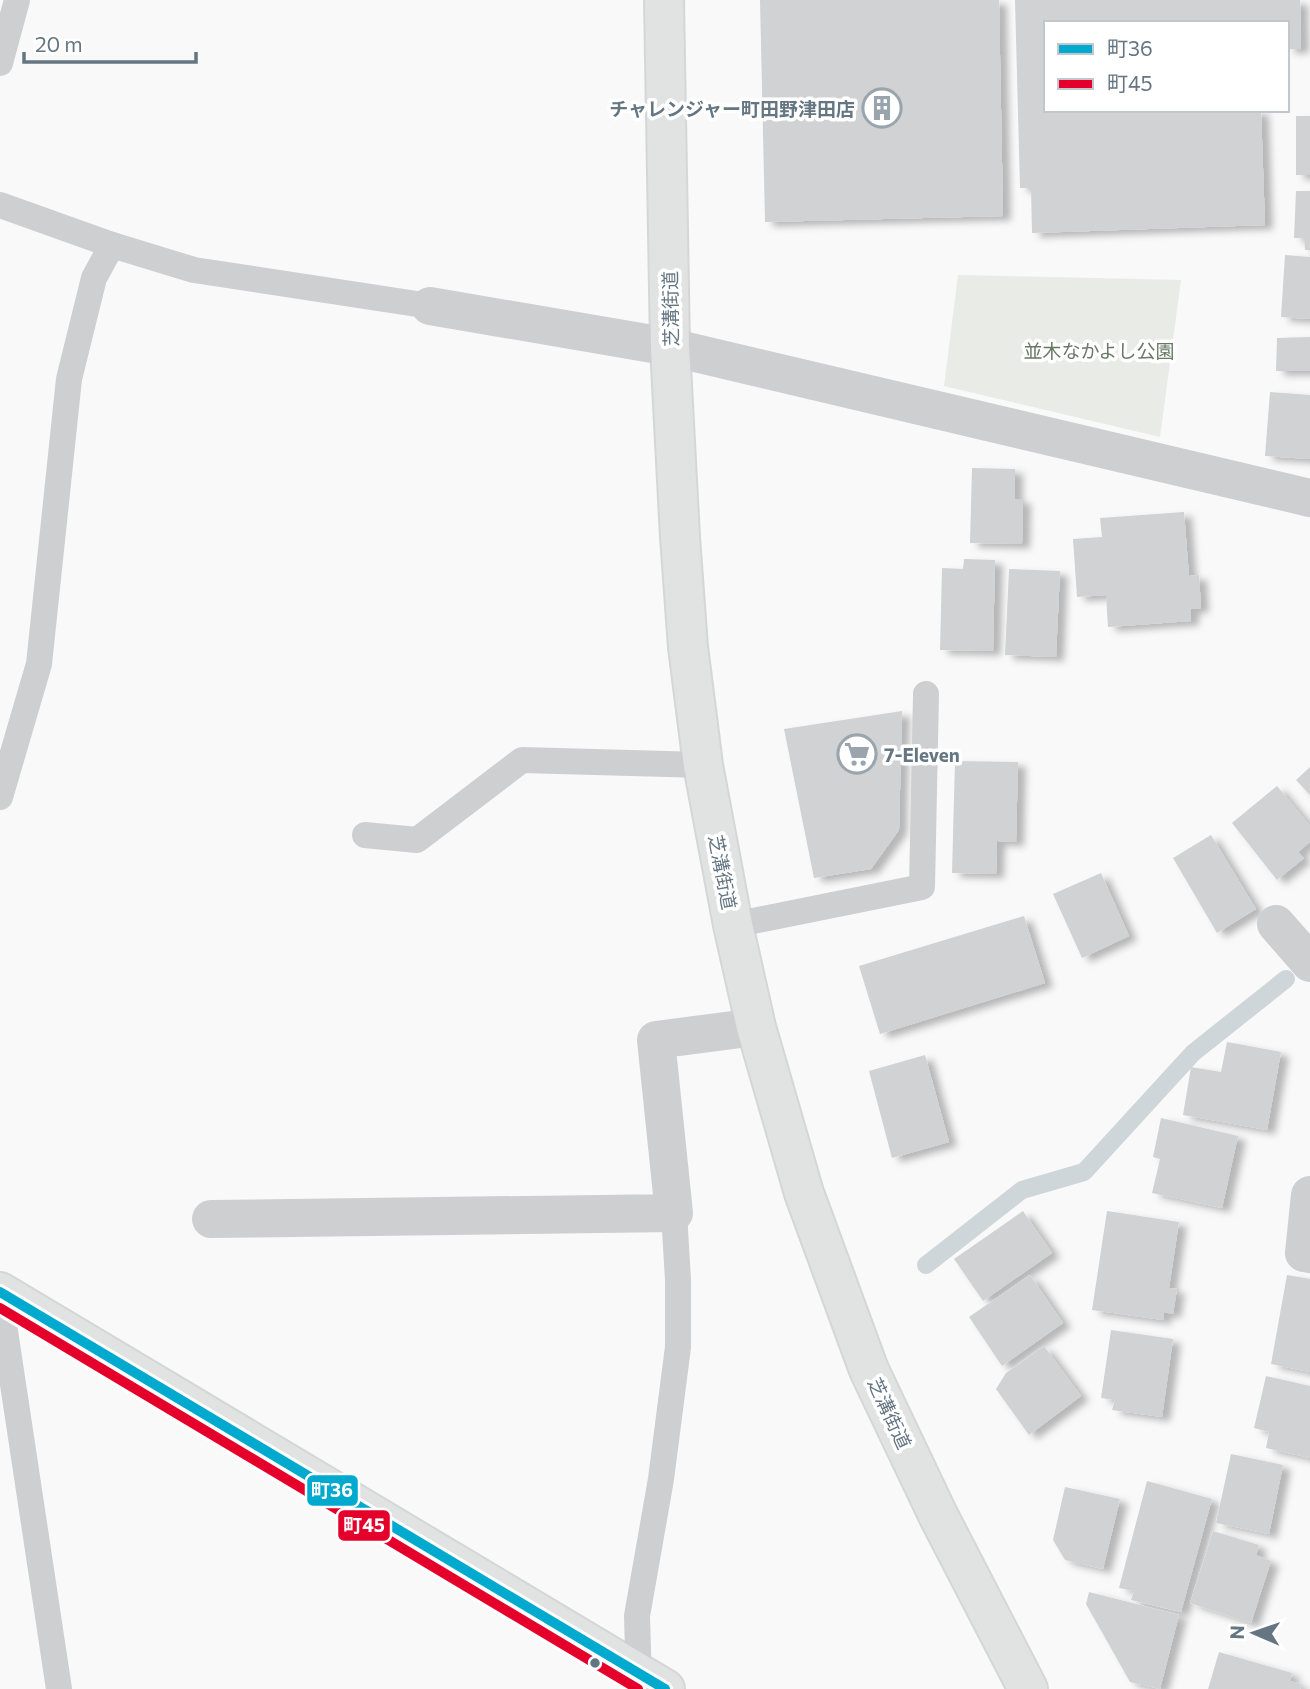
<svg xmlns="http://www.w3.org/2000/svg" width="1310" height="1689" font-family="Commissioner,'Noto Sans JP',sans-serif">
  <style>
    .green { fill: #e8ebe6 }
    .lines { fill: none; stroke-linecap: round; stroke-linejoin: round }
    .stream { stroke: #ced6d9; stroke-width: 18 }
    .building { fill: #d0d2d3; filter: url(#shadow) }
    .secondary-casing { stroke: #d5d6d7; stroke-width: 42 }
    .primary-casing { stroke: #d5d6d7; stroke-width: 42 }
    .service { stroke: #cecfd0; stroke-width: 26 }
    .minor { stroke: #cecfd0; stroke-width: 38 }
    .secondary { stroke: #e1e2e2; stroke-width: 38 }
    .primary { stroke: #e1e2e2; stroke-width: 38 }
    .bus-1-casing { stroke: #fff; stroke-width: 16 }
    .bus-2-casing { stroke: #fff; stroke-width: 16 }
    .bus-1 { stroke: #00a9ce; stroke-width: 10 }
    .bus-2 { stroke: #e4002b; stroke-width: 10 }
    .bus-dot { fill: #657683; stroke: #fff; stroke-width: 2.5 }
    .labels { text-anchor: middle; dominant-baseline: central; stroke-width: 7; stroke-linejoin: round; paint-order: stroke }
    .poi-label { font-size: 19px; font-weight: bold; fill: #657683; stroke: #fff; text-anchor: end }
    .street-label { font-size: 19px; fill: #657683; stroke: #fff }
    .park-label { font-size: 19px; fill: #687a64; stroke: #fff }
    .line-badge { stroke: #fff; stroke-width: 2.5 }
    .badge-label { font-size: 19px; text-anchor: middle; font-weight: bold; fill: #fff }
  </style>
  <defs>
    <filter id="shadow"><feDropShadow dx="8" dy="4.5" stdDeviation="3.5" flood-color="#0004"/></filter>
  </defs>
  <rect width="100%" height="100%" fill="#f9f9f9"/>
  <polygon class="green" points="958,275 1181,280 1160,437 944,386"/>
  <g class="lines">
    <polyline class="stream" points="926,1265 1022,1190 1084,1172 1193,1053 1286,979"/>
  </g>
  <g class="building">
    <polygon points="760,0 999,0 1003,216 765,222"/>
    <polygon points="1015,0 1300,0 1301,49 1287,49 1287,23 1046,23 1046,110 1261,110 1265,225 1032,233 1031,188 1020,188"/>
    <rect x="1296" y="116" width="14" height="59"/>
    <polygon points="1296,191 1310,191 1310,250 1305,250 1304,238 1294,238"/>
    <polygon points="1285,255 1310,257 1310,319 1281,317"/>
    <polygon points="1310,337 1310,371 1276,371 1277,338"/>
    <polygon points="1270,392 1310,395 1310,459 1265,456"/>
    <polygon points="972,468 1015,469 1015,499 1023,499 1022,544 970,543"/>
    <polygon points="1184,512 1189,576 1199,575 1201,608 1191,609 1191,621 1108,627 1106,595 1077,597 1073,539 1102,537 1100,518"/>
    <polygon points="964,559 995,560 993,651 940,650 942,568 963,569"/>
    <polygon points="1009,569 1060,571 1056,657 1005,655"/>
    <polygon points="902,711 899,830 871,869 814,878 784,729"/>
    <polygon points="955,761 1018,762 1016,842 997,841 996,874 952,873"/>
    <polygon points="1310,767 1310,795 1296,780"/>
    <polygon points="1277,786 1310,826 1310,842 1298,852 1304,858 1277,880 1232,823"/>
    <polygon points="1211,835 1256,909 1217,933 1173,858"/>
    <polygon points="1101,873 1129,936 1082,958 1053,894"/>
    <polygon points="1024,916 1045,983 880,1034 859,966"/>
    <polygon points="1227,1042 1281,1052 1267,1130 1183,1115 1191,1067 1221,1072"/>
    <polygon points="925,1055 949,1142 892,1158 869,1071"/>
    <polygon points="1161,1118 1238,1136 1222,1208 1152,1193 1160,1159 1153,1157"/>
    <polygon points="1023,1211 1052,1253 983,1301 954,1259"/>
    <polygon points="1107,1211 1179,1222 1169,1288 1177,1289 1173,1314 1164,1312 1163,1320 1092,1310"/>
    <polygon points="1030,1275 1063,1323 1002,1366 969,1317"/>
    <polygon points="1287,1275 1310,1279 1310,1372 1271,1364"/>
    <polygon points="1111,1330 1173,1339 1162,1417 1112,1410 1115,1400 1101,1398"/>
    <polygon points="1044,1346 1081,1396 1029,1435 996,1389 1006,1373"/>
    <polygon points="1266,1376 1310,1386 1310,1458 1266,1448 1269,1432 1254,1428"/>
    <polygon points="1231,1454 1283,1465 1269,1534 1216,1523"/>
    <polygon points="1147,1481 1212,1499 1181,1612 1131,1600 1134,1591 1119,1588"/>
    <polygon points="1065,1487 1120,1499 1103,1569 1065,1560 1053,1540"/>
    <polygon points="1213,1531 1259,1545 1256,1555 1271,1561 1251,1623 1190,1603"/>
    <polygon points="1089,1592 1179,1615 1160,1689 1130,1682 1086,1604"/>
    <polygon points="1219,1652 1292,1673 1290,1681 1301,1684 1300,1689 1208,1689"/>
  </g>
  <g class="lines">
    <g class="secondary-casing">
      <polyline id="secondary" points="0,1292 665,1689"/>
    </g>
    <g class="primary-casing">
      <polyline id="primary" points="664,0 670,347 680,537 688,647 703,765 733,925 756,1027 804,1193 869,1370 938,1515 1028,1689"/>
    </g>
    <g class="service">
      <polyline points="0,63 17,0"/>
      <polyline points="0,205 112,245 194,270 430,306"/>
      <polyline points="0,797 39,664 69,379 94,278 112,245"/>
      <polyline points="365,835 417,840 522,760 703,765"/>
      <polyline points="733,925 922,887 926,694"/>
      <polyline points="0,1298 59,1689"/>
      <polyline points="639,1684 637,1616 661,1479 678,1347 678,1280 674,1213"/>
    </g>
    <g class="minor">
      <polyline points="430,306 670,347 1310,498"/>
      <polyline points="1276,924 1310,963"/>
      <polyline points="1310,1195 1304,1253 1310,1254"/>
      <polyline points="211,1219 674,1213 656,1040 756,1027"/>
    </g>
    <use href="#secondary" class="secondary"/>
    <use href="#primary" class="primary"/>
    <g class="bus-1-casing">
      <polyline id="bus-1" points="0,1292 665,1689"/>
    </g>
    <g class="bus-2-casing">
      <polyline id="bus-2" points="0,1308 638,1689"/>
    </g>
    <use href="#bus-1" class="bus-1"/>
    <use href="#bus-2" class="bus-2"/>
  </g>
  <defs>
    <g id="building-ring" transform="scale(2.0125)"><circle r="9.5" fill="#fff" stroke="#99a4ac" stroke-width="1.5"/><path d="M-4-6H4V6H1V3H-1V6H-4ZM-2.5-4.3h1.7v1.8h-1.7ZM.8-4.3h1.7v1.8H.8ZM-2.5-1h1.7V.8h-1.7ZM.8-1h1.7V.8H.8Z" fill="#99a4ac"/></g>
    <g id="supermarket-ring" transform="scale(2.0125)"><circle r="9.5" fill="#fff" stroke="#99a4ac" stroke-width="1.5"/><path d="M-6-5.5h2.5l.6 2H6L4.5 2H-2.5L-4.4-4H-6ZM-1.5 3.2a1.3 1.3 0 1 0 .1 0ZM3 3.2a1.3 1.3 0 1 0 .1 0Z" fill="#99a4ac"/></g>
  </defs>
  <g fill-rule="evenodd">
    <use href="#building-ring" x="882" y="108"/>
    <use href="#supermarket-ring" x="857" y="754"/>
  </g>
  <circle class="bus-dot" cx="595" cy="1663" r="6"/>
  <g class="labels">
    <g class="poi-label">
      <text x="855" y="108">チャレンジャー町田野津田店</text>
      <text x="884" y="754" text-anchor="start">7-Eleven</text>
    </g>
    <g class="street-label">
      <text transform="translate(670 309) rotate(-91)">芝溝街道</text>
      <text transform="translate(723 872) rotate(79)">芝溝街道</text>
      <text transform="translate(890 1413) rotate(65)">芝溝街道</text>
    </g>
    <g class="park-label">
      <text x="1099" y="350">並木なかよし公園</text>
    </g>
  </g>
  <g class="line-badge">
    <rect x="306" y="1474" width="53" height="33" rx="7" fill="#00a9ce"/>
    <rect x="337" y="1509" width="54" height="33" rx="7" fill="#e4002b"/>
  </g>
  <g class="badge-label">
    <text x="332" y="1497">町36</text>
    <text x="364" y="1532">町45</text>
  </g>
  <rect x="1044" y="21" width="245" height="91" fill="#ffffff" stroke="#c1c8cd" stroke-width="2"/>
  <rect x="1058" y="44" width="35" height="10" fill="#00a9ce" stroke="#c1c8cd" stroke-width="2"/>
  <text x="1107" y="56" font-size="21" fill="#657683">町36</text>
  <rect x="1058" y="79" width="35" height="10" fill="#e4002b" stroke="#c1c8cd" stroke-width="2"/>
  <text x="1107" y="91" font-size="21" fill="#657683">町45</text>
  <g transform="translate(1254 1633) rotate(272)" stroke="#ffffff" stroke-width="5" paint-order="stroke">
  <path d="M0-5L12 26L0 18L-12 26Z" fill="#657683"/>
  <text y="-10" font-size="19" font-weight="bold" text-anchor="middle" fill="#657683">N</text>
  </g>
  <path d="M24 52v10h172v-10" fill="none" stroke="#657683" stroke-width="3.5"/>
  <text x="35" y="52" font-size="21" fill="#657683" stroke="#ffffff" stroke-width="5" paint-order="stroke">20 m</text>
</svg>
